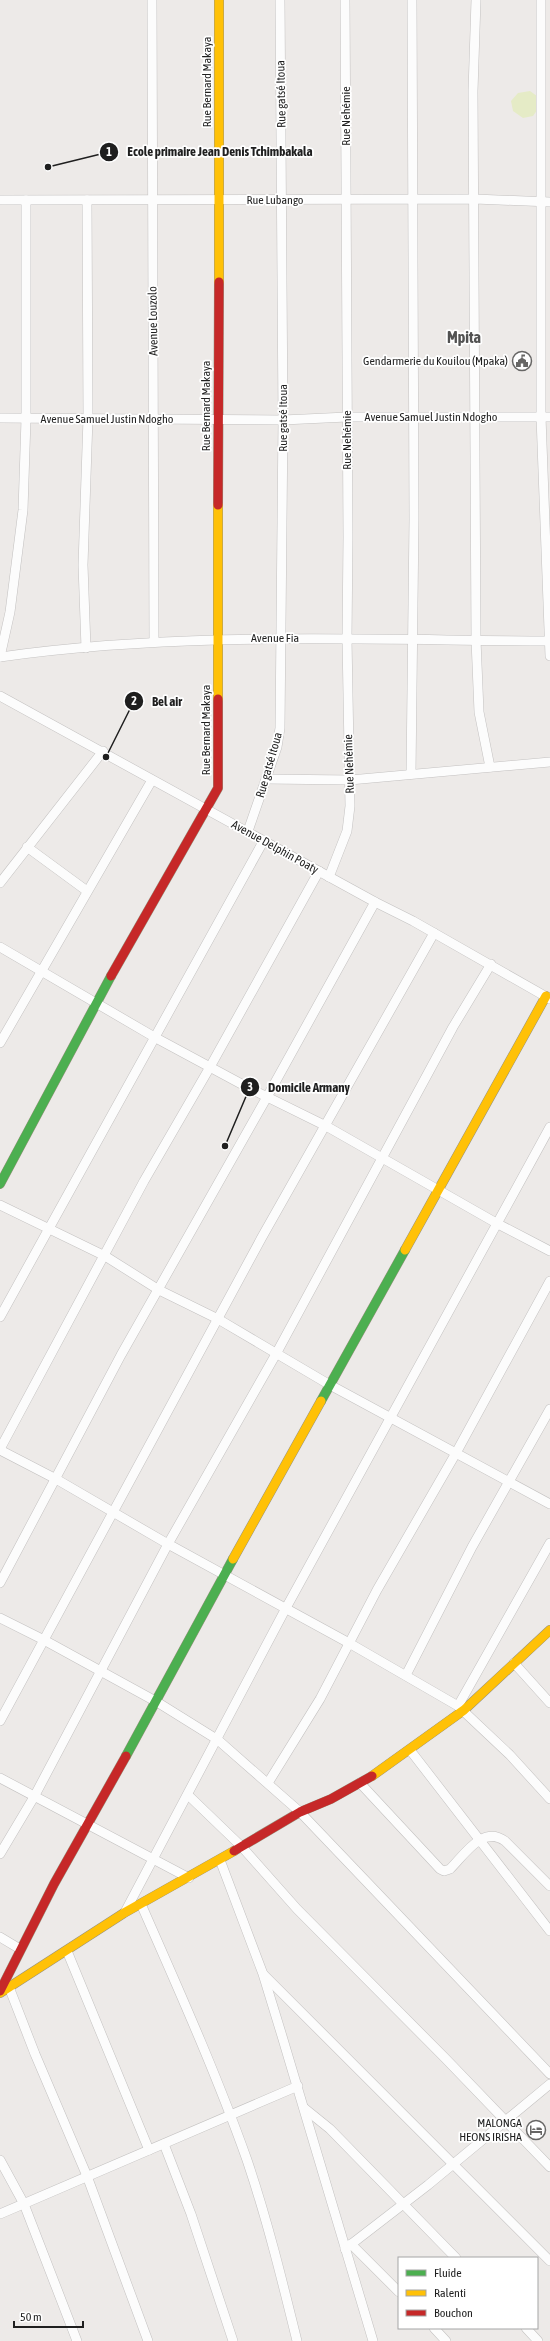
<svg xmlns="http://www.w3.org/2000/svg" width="550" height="2341" font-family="'Asap Condensed',sans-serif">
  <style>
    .grass { fill: #e5ebc6 }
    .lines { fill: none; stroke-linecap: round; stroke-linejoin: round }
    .street-casing { stroke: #c3c1c0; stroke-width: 10 }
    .fast-casing { stroke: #98937f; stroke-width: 10 }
    .slow-casing { stroke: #98937f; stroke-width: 10 }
    .jam-casing { stroke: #98937f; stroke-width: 10 }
    .street { stroke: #fcfcfc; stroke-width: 9 }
    .fast { stroke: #4caf50; stroke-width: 9 }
    .slow { stroke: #ffc107; stroke-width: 9 }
    .jam { stroke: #c62828; stroke-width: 9 }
    .labels { text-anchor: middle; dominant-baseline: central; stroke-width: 3.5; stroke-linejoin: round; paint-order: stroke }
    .street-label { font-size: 12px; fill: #1f1f1f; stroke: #fff }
    .poi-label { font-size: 12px; fill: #1f1f1f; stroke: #fff; text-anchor: end }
    .district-label { font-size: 16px; font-weight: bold; fill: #525252; stroke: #fff }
    .leader { fill: none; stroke: #1f1f1f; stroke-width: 1.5 }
    .callout-dot { fill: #1f1f1f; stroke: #fff; stroke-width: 1.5 }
    .mark-label { font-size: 12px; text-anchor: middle; font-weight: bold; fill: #fff }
    .callout-label { font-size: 13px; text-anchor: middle; font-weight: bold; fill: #1f1f1f; stroke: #fff; stroke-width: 3.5; stroke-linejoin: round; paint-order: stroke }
  </style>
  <rect width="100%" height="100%" fill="#edeae8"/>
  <polygon class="grass" points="530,91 541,99 540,106 533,116 523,118 513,111 511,101 518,93"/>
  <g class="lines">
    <g class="street-casing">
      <g id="street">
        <polyline points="152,0 154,642"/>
        <polyline points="476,0 473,91 476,640 479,712 490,767"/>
        <polyline points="541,0 541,417 550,656"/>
        <polyline points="0,200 475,199 550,202"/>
        <polyline points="0,418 283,420 347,417 550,417"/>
        <polyline points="86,648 83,565 88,418 87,200"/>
        <path d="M0 657C183 631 366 640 550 641"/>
        <polyline points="0,657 10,612 23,510 26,419 26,200"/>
        <polyline points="0,696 375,902 413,921 550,999"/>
        <polyline points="411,774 414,519 412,0"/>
        <polyline points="266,779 350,780 550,762"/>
        <polyline points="248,831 277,747 280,728 283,420 280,0"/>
        <polyline points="27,847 87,891"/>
        <polyline points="329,877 347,831 350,806 347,639 348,537 345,0"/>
        <polyline points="0,883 103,751"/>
        <polyline points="0,947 156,1038 247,1087 326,1126 498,1224 550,1251"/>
        <polyline points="0,1043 152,780"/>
        <polyline points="0,1205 105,1256 159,1290 218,1319 330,1385 550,1504"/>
        <polyline points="0,1317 264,840"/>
        <polyline points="0,1449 144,1181 210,1067 319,871"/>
        <polyline points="0,1450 56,1479 168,1544 349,1643 458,1706 510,1755 550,1799"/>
        <polyline points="0,1583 121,1355 267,1097 375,902"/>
        <polyline points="0,1618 44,1640 157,1702 218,1740 300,1812 550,2074"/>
        <polyline points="514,1663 550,1703"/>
        <polyline points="406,1675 472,1547 550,1409"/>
        <polyline points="458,1706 550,1543"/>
        <polyline points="0,1721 262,1237 434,933"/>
        <polyline points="410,1750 550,1931"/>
        <polyline points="0,1778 189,1878"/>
        <polyline points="268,1783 320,1699 377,1590 456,1453 550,1281"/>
        <path d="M360 1783 440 1869 444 1871 450 1869C465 1854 483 1825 505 1841L550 1886"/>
        <polyline points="188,1795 242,1847 297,1909 445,2058 550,2167"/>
        <polyline points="0,1854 34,1797 168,1544 276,1354 453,1027 491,964"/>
        <polyline points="220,1860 263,1974 282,2036 373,2341"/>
        <path d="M141 1904C178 1988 216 2073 247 2160 267 2219 282 2280 297 2341"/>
        <polyline points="125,1912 286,1608 550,1127"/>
        <polyline points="0,1937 20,1949"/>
        <polyline points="67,1951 149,2150"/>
        <polyline points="264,1975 550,2261"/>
        <polyline points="9,1987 35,2054 87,2176 148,2341"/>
        <polyline points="304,2108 330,2129 456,2258"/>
        <polyline points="164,2144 191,2214 233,2341"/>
        <polyline points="0,2160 24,2204 77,2341"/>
        <polyline points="0,2214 298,2086"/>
        <polyline points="351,2244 399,2292"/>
        <polyline points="345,2249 428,2185 550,2084"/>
        <polyline points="434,2328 446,2341"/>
        <polyline points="526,2328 538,2341"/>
      </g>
    </g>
    <g class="fast-casing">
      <g id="fast">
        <polyline points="0,1184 111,976"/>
        <polyline points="321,1401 405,1250"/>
        <polyline points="126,1756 233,1559"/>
      </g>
    </g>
    <g class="slow-casing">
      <g id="slow">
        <polyline points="219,282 219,0"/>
        <polyline points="218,699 218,505"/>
        <polyline points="405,1250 546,996"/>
        <polyline points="233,1559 321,1401"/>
        <polyline points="372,1776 464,1710 550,1630"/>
        <polyline points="0,1993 124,1913 234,1851"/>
      </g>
    </g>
    <g class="jam-casing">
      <g id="jam">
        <polyline points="218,505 219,282"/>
        <polyline points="111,976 218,788 218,699"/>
        <polyline points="234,1851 300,1812 331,1799 372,1776"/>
        <polyline points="0,1991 54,1884 126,1756"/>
      </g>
    </g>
    <use href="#street" class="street"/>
    <use href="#fast" class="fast"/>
    <use href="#slow" class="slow"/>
    <use href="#jam" class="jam"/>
  </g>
  <defs>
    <g id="civic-ring" transform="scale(1)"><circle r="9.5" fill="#fff" stroke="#676665" stroke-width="1.5"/><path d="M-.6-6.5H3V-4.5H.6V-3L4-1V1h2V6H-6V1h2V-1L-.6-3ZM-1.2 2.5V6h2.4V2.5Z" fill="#676665"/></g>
    <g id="hotel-ring" transform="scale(1)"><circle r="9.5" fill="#fff" stroke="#676665" stroke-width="1.5"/><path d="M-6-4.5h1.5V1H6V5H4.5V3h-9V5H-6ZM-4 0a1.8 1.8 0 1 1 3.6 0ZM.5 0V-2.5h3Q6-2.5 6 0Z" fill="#676665"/></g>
  </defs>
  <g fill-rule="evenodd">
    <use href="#civic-ring" x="522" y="361"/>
    <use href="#hotel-ring" x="536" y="2130"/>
  </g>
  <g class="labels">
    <g class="street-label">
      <text transform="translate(207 82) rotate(-90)">Rue Bernard Makaya</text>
      <text transform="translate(281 94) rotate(-91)">Rue gatsé Itoua</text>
      <text transform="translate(346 116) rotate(-90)">Rue Nehémie</text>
      <text x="275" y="200">Rue Lubango</text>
      <text transform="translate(153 321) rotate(-91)">Avenue Louzolo</text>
      <text transform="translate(206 406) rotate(-90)">Rue Bernard Makaya</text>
      <text x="431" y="417">Avenue Samuel Justin Ndogho</text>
      <text transform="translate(283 418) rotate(-90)">Rue gatsé Itoua</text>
      <text x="107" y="419">Avenue Samuel Justin Ndogho</text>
      <text transform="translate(347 440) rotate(-90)">Rue Nehémie</text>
      <text x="275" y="638">Avenue Fia</text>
      <text transform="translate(206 730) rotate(-90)">Rue Bernard Makaya</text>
      <text transform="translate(349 764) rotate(-92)">Rue Nehémie</text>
      <text transform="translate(269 765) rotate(-74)">Rue gatsé Itoua</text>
      <text transform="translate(275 847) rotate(29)">Avenue Delphin Poaty</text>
    </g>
    <g class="poi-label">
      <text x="508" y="361">Gendarmerie du Kouilou (Mpaka)</text>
      <text x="522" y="2123">MALONGA<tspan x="522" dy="14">HEONS IRISHA</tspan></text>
    </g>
    <g class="district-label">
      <text x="464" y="337">Mpita</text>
    </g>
  </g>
  <path class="leader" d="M48 167L109 152M106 757L134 701M225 1146L250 1087"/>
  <g class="callout-dot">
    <circle cx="48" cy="167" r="4"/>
    <circle cx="106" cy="757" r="4"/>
    <circle cx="225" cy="1146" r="4"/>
    <circle cx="109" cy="152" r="10"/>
    <circle cx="134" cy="701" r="10"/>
    <circle cx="250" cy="1087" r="10"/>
  </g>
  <g class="mark-label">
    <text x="109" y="156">1</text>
    <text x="134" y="705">2</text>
    <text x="250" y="1091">3</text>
  </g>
  <g class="callout-label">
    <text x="220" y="156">Ecole primaire Jean Denis Tchimbakala</text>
    <text x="167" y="706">Bel air</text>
    <text x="309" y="1092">Domicile Armany</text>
  </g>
  <rect x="398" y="2257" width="140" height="72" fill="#ffffff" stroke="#a5a5a5"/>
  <rect x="406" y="2270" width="20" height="6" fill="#4caf50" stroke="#a5a5a5"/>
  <text x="434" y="2277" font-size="12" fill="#1f1f1f">Fluide</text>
  <rect x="406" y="2290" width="20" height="6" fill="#ffc107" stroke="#a5a5a5"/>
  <text x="434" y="2297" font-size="12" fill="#1f1f1f">Ralenti</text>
  <rect x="406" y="2310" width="20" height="6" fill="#c62828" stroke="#a5a5a5"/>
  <text x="434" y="2317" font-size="12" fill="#1f1f1f">Bouchon</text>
  <path d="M14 2321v6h69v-6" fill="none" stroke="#1f1f1f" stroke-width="2"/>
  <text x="20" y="2321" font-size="12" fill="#1f1f1f" stroke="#ffffff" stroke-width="3" paint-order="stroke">50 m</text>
</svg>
